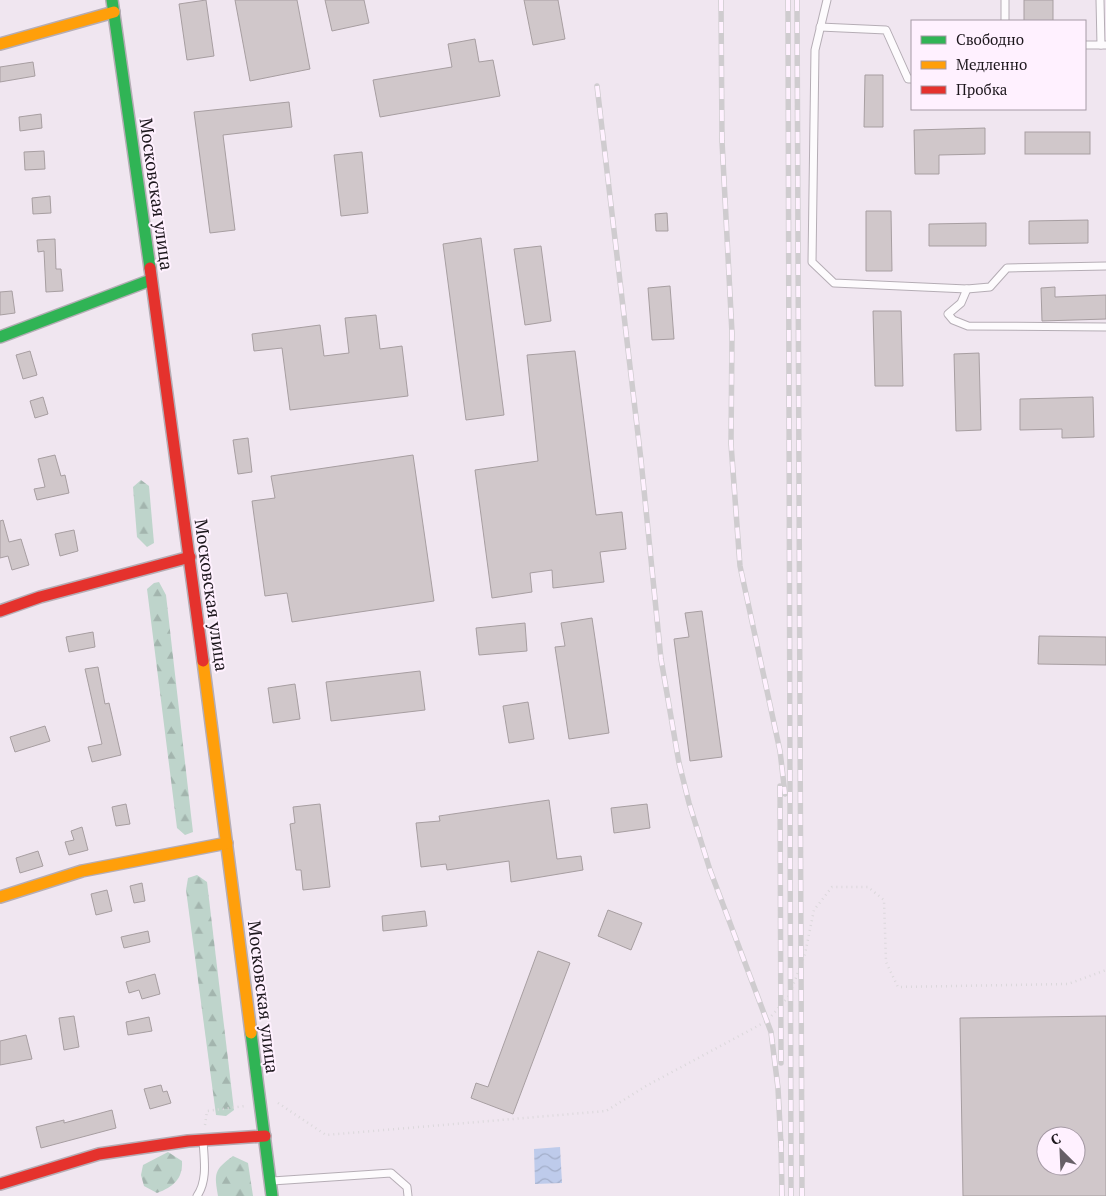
<svg xmlns="http://www.w3.org/2000/svg" width="1106" height="1196" font-family="'PT Serif',serif">
  <style>
    .forest { fill: url(#forest-firs) }
    .water { fill: url(#water-waves) }
    .building { fill: #d0c7ca; stroke: #a79ea1; fill-rule: evenodd }
    .lines { fill: none; stroke-linecap: round; stroke-linejoin: round }
    .lane-casing { stroke: #b5adb5; stroke-width: 9 }
    .fast-casing { stroke: #b5adb5; stroke-width: 14 }
    .slow-casing { stroke: #b5adb5; stroke-width: 14 }
    .jam-casing { stroke: #b5adb5; stroke-width: 14 }
    .path { stroke: #dbd8db; stroke-width: 2.5; stroke-dasharray: 1 4; stroke-linecap: butt }
    .lane { stroke: #fdfbfd; stroke-width: 7 }
    .fast { stroke: #30b455; stroke-width: 11 }
    .slow { stroke: #ff9f0a; stroke-width: 11 }
    .jam { stroke: #e5322d; stroke-width: 11 }
    .rail-casing { stroke: #cfcccf; stroke-width: 5.5 }
    .rail { stroke: #fff1ff; stroke-width: 4; stroke-dasharray: 11; stroke-linecap: butt }
    .labels { text-anchor: middle; dominant-baseline: central; stroke-width: 4; stroke-linejoin: round; paint-order: stroke }
    .street-label { font-size: 18px; fill: #1d171d; stroke: #fff1ff }
  </style>
  <defs>
    <pattern id="forest-firs" width="22" height="20" patternUnits="userSpaceOnUse" patternTransform="scale(1.25)"><rect width="22" height="20" fill="#bed4cb"/><path d="M5 1l3.5 6h-7zM16 11l3.5 6h-7z" fill="#a3b5ae"/></pattern>
    <pattern id="water-waves" width="16" height="10" patternUnits="userSpaceOnUse" patternTransform="scale(1.25)"><rect width="16" height="10" fill="#becbeb"/><path d="M0 5q4-4 8 0t8 0" fill="none" stroke="#a3aec9"/></pattern>
  </defs>
  <rect width="100%" height="100%" fill="#f0e6f0"/>
  <g class="forest">
    <polygon points="141,480 149,486 154,543 147,547 137,537 133,487"/>
    <polygon points="159,582 166,595 191,815 193,832 185,835 177,828 147,589 154,583"/>
    <polygon points="197,875 207,882 234,1110 226,1116 216,1115 186,890 188,878"/>
    <path d="M168 1152 182 1161C183 1179 173 1187 157 1193L144 1186 141 1175 143 1165Z"/>
    <path d="M233 1156 248 1163 253 1196H218C214 1173 214 1170 233 1156Z"/>
  </g>
  <polygon class="water" points="560,1147 562,1183 535,1184 534,1149"/>
  <g class="building">
    <polygon points="206,0 214,56 187,60 179,4"/>
    <polygon points="235,0 297,0 310,69 250,81"/>
    <polygon points="325,0 364,0 369,23 332,31"/>
    <polygon points="524,0 558,0 565,39 533,45"/>
    <rect x="1024" y="0" width="29" height="21"/>
    <polygon points="475,39 479,62 493,60 500,96 380,117 373,80 452,67 448,44"/>
    <polygon points="33,62 35,76 0,82 0,67"/>
    <polygon points="865,75 883,75 883,127 864,127"/>
    <polygon points="289,102 292,127 223,135 235,230 210,233 194,112"/>
    <polygon points="41,114 42,128 20,131 19,117"/>
    <polygon points="985,128 985,154 939,155 939,174 915,174 914,130"/>
    <rect x="1025" y="132" width="65" height="22"/>
    <polygon points="44,151 45,169 25,170 24,152"/>
    <polygon points="362,152 368,213 341,216 334,155"/>
    <polygon points="50,196 51,213 33,214 32,198"/>
    <polygon points="866,211 891,211 892,271 866,271"/>
    <polygon points="667,213 668,231 656,231 655,214"/>
    <polygon points="1088,220 1088,243 1029,244 1029,221"/>
    <polygon points="986,223 986,246 929,246 929,224"/>
    <polygon points="481,238 504,415 466,420 443,244"/>
    <polygon points="55,239 56,269 61,269 63,291 46,292 44,251 38,252 37,240"/>
    <polygon points="541,246 551,321 525,325 514,249"/>
    <polygon points="670,286 674,339 652,340 648,288"/>
    <polygon points="1055,287 1055,297 1106,295 1106,319 1042,321 1041,288"/>
    <polygon points="12,291 15,313 0,315 0,292"/>
    <polygon points="873,311 901,311 903,386 875,386"/>
    <polygon points="376,315 380,349 402,346 408,396 290,410 282,348 254,351 252,334 320,325 324,356 349,353 345,318"/>
    <polygon points="30,351 37,375 23,379 16,355"/>
    <polygon points="575,351 596,515 622,512 626,549 600,552 604,582 553,588 552,570 530,573 532,592 492,598 475,470 538,461 527,355"/>
    <polygon points="979,353 981,430 956,431 954,354"/>
    <polygon points="43,397 48,414 35,418 30,401"/>
    <polygon points="1093,397 1094,437 1062,438 1062,429 1020,430 1020,399"/>
    <polygon points="248,438 252,472 238,474 233,440"/>
    <polygon points="55,455 61,476 65,475 69,493 37,500 34,489 45,487 38,459"/>
    <polygon points="413,455 434,601 292,622 287,593 265,596 252,501 275,498 271,476"/>
    <polygon points="3,520 9,542 21,539 29,565 12,570 8,556 0,558 0,521"/>
    <polygon points="74,530 78,551 60,556 55,534"/>
    <polygon points="702,611 722,757 690,761 674,639 689,637 685,613"/>
    <polygon points="592,618 609,733 569,739 555,647 565,646 561,623"/>
    <polygon points="525,623 527,651 479,655 476,628"/>
    <polygon points="93,632 95,647 69,652 66,637"/>
    <polygon points="1039,636 1106,637 1106,665 1038,664"/>
    <polygon points="98,667 105,704 109,703 121,755 92,762 88,747 102,744 85,669"/>
    <polygon points="420,671 425,710 331,721 326,682"/>
    <polygon points="295,684 300,719 273,723 268,688"/>
    <polygon points="528,702 534,739 509,743 503,706"/>
    <polygon points="45,726 50,741 15,752 10,737"/>
    <polygon points="549,800 557,859 581,856 583,870 511,882 509,861 447,870 446,864 421,867 416,823 440,821 439,816"/>
    <polygon points="126,804 130,824 116,826 112,807"/>
    <polygon points="320,804 330,887 303,890 301,870 296,870 290,824 295,823 293,807"/>
    <polygon points="647,804 650,828 614,833 611,808"/>
    <polygon points="82,827 88,850 69,855 65,842 74,840 71,831"/>
    <polygon points="38,851 43,866 20,873 16,858"/>
    <polygon points="142,883 145,901 134,903 130,886"/>
    <polygon points="107,890 112,911 96,915 91,894"/>
    <polygon points="608,910 642,923 631,950 598,936"/>
    <polygon points="425,911 427,926 383,931 382,916"/>
    <polygon points="148,931 150,942 124,948 121,937"/>
    <polygon points="538,951 570,963 513,1114 471,1098 476,1083 488,1087"/>
    <polygon points="155,974 160,994 142,999 139,990 129,993 126,982"/>
    <polygon points="74,1016 79,1047 64,1050 59,1018"/>
    <path d="M1106 1016V1196H963L960 1018ZM1046 1136H1076V1166H1046Z"/>
    <polygon points="149,1017 152,1031 128,1035 126,1022"/>
    <polygon points="26,1035 32,1059 0,1065 0,1041"/>
    <polygon points="161,1085 163,1092 167,1091 171,1103 150,1109 144,1089"/>
    <polygon points="112,1110 116,1128 41,1148 36,1127 64,1120 64,1123"/>
  </g>
  <g class="lines">
    <g class="lane-casing">
      <g id="lane">
        <polyline points="827,0 815,50 812,262 834,283 967,289 990,287 1007,268 1106,266"/>
        <polyline points="1100,0 1101,45"/>
        <polyline points="1005,21 1005,0"/>
        <polyline points="820,27 886,30 908,79 912,79"/>
        <polyline points="1085,45 1106,45"/>
        <polyline points="967,289 961,303 948,314 953,320 968,326 1106,327"/>
        <polyline points="272,1181 391,1173 407,1187 408,1196"/>
        <path d="M197 1196C208 1180 204 1159 203 1140"/>
      </g>
    </g>
    <g class="fast-casing">
      <g id="fast">
        <polyline points="112,0 150,268"/>
        <polyline points="0,337 151,280"/>
        <polyline points="251,1033 272,1196"/>
      </g>
    </g>
    <g class="slow-casing">
      <g id="slow">
        <polyline points="0,44 114,12"/>
        <polyline points="203,661 251,1033"/>
        <polyline points="0,897 82,871 227,843"/>
      </g>
    </g>
    <g class="jam-casing">
      <g id="jam">
        <polyline points="150,268 203,661"/>
        <polyline points="0,611 40,597 190,557"/>
        <polyline points="0,1184 99,1154 188,1141 265,1136"/>
      </g>
    </g>
    <g class="path">
      <polyline points="278,1103 326,1135 606,1111 646,1086 767,1021 789,996 805,954 814,910 832,887 868,887 884,900 886,962 898,987 1068,984 1106,970"/>
      <polyline points="205,1125 207,1111 245,1106"/>
    </g>
    <use href="#lane" class="lane"/>
    <use href="#fast" class="fast"/>
    <use href="#slow" class="slow"/>
    <use href="#jam" class="jam"/>
    <g class="rail-casing">
      <g id="rail">
        <polyline points="721,0 722,141 732,333 731,444 740,566 780,751 785,794"/>
        <polyline points="788,0 791,1196"/>
        <polyline points="797,0 802,1196"/>
        <polyline points="597,86 641,460 661,659 679,763 689,803 710,870 771,1032 778,1088 781,1146"/>
        <polyline points="780,786 781,1063"/>
        <polyline points="781,1141 782,1196"/>
      </g>
    </g>
    <use href="#rail" class="rail"/>
  </g>
  <g class="labels">
    <g class="street-label">
      <text transform="translate(157 194) rotate(82)">Московская улица</text>
      <text transform="translate(212 595) rotate(82)">Московская улица</text>
      <text transform="translate(264 997) rotate(83)">Московская улица</text>
    </g>
  </g>
  <rect x="911" y="20" width="175" height="90" fill="#fff1ff" stroke="#a59aa5"/>
  <rect x="921" y="36" width="25" height="8" fill="#30b455" stroke="#a59aa5"/>
  <text x="956" y="45" font-size="15" fill="#1d171d">Свободно</text>
  <rect x="921" y="61" width="25" height="8" fill="#ff9f0a" stroke="#a59aa5"/>
  <text x="956" y="70" font-size="15" fill="#1d171d">Медленно</text>
  <rect x="921" y="86" width="25" height="8" fill="#e5322d" stroke="#a59aa5"/>
  <text x="956" y="95" font-size="15" fill="#1d171d">Пробка</text>
  <g transform="translate(1061 1151) rotate(336)"><circle r="24" fill="#fff1ff" stroke="#a59aa5"/>
  <path d="M0-4L9 19L0 12L-9 19Z" fill="#675f67"/>
  <text y="-8" font-size="14" font-weight="bold" text-anchor="middle" fill="#1d171d">С</text>
  </g>
</svg>
